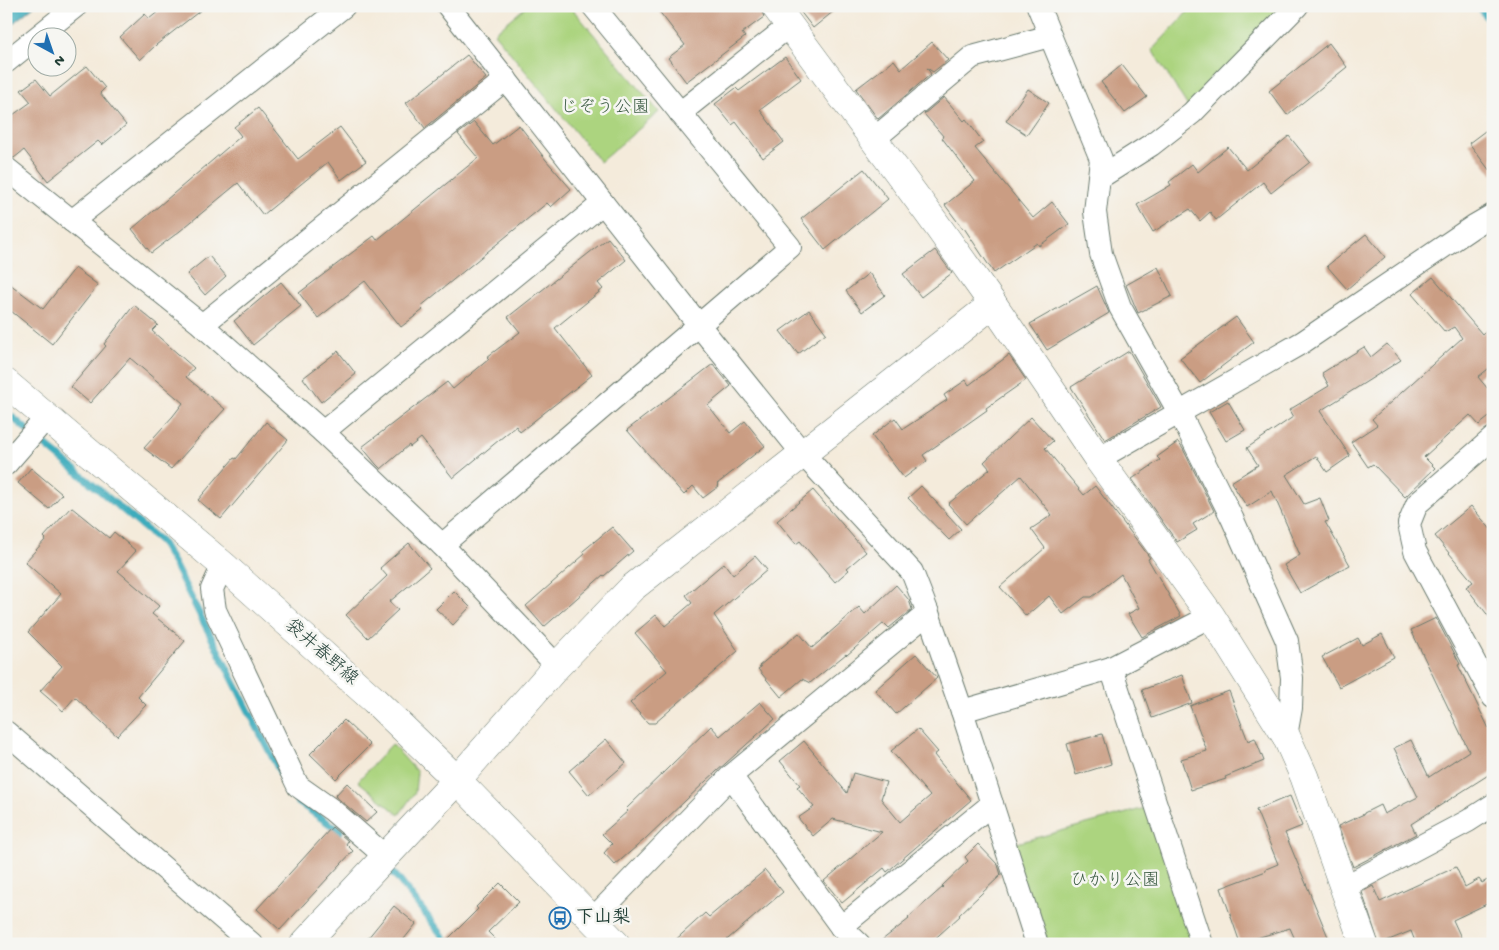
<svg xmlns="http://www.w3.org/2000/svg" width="1499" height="950" font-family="'Gochi Hand','Klee One',sans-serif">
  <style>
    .green { fill: #acd47f; stroke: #66885a }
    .water { fill: #3eacbc; stroke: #2e7478 }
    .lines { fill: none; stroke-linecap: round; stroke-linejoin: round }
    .stream { stroke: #3eacbc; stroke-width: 7 }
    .building { fill: #ca9d83 }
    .street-casing { stroke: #6a7a6e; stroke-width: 24 }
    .secondary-casing { stroke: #6a7a6e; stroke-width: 29 }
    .primary-casing { stroke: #6a7a6e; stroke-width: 29 }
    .street { stroke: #fff; stroke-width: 22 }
    .secondary { stroke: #fff; stroke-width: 28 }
    .primary { stroke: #fff; stroke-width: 28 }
    .labels { text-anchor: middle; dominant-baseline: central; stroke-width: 5; stroke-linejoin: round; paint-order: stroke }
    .park-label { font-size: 18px; fill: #3b5b43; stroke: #f6f6f2 }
    .street-label { font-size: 18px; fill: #1f3d34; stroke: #f6f6f2 }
    .poi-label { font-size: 18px; font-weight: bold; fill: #1f3d34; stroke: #f6f6f2; text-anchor: start }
  </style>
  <rect width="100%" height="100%" fill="#f6f6f2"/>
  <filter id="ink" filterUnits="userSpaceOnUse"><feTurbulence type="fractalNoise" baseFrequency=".02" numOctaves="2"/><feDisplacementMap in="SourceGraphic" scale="10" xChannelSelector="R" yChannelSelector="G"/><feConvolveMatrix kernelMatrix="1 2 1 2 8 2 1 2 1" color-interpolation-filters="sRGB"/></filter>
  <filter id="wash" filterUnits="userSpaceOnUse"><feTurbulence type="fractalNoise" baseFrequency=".0096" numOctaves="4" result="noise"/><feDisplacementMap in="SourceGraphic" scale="20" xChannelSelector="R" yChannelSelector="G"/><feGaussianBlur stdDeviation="1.12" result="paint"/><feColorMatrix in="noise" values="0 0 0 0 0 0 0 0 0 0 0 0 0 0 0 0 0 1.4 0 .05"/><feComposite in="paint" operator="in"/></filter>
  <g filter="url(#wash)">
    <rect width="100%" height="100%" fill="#f4ebdb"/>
    <g class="green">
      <polygon points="527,6 570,6 659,112 600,162 494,33"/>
      <polygon points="1193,6 1297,6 1192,113 1152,50"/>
      <polygon points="392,744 417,772 415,792 399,815 358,781"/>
      <polygon points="1156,805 1202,944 1037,944 1006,846"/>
    </g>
    <polygon class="water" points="6,6 34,6 6,29"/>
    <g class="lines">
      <g class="stream">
        <polyline points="1479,6 1493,26"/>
        <polyline points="6,412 161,542 174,564 284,780"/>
        <polyline points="291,791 298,802 340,831"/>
        <polyline points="383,866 396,876 449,944"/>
      </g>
    </g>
    <g id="blocks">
      <g class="building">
        <polygon points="165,6 206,6 156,45 140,60 120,37 145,14 149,19"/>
        <polygon points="655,6 760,6 764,17 742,33 745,37 686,82 668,58 685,45"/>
        <polygon points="796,6 840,6 813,28"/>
        <polygon points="932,42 948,60 933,72 927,68 931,74 878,119 856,89 894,60 901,69"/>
        <polygon points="1329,43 1347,67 1287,115 1269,91"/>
        <polygon points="467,55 486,78 425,128 406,103"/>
        <polygon points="785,57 801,79 760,110 784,142 763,158 736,122 732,125 715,104 736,88 739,91"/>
        <polygon points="1122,65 1147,97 1125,113 1101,82"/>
        <polygon points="87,66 105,88 100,93 126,125 102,145 98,141 48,181 24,150 14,158 6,155 6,120 31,102 21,90 36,79 50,96"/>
        <polygon points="1028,89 1049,103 1027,135 1006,121"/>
        <polygon points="944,97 964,121 966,119 983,142 975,148 1033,218 1052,202 1069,224 1039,246 1037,243 994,273 964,228 963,229 945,205 975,181 942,138 944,137 924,114"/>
        <polygon points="258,108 298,159 340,127 366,161 341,180 328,162 263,215 238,183 180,231 151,253 132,229 241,136 234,127"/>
        <polygon points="474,122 493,145 519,125 546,160 571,189 551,207 547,203 420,307 423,310 401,327 365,281 318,318 299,293 374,236 377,240 478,158 458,134"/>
        <polygon points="1493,125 1493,175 1469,143"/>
        <polygon points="1289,136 1310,162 1271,193 1263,182 1216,220 1210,212 1200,221 1190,209 1153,232 1137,205 1171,185 1169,182 1192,164 1198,172 1228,147 1247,170"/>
        <polygon points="864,169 888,199 825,250 801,219"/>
        <polygon points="1366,234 1385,257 1347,289 1327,266"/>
        <polygon points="608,238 626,260 598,283 603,289 555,328 592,375 520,432 516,426 453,478 421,438 410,447 409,445 381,469 376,464 362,447 447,382 453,389 489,359 487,357 520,332 508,317"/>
        <polygon points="935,250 952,273 921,297 903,274"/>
        <polygon points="209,256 226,276 205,295 187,274"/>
        <polygon points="1158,267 1172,296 1138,313 1126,285"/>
        <polygon points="75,268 98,285 52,344 6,307 6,281 43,309"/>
        <polygon points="869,273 885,295 862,312 846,291"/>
        <polygon points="1433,277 1482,334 1493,324 1493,365 1478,377 1493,395 1493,414 1479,425 1470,415 1424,457 1435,468 1405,497 1373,464 1368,467 1351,442 1377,425 1372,419 1462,338 1454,327 1445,332 1412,294"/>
        <polygon points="281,282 301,306 253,345 234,321"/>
        <polygon points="1097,286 1109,313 1047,350 1030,324"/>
        <polygon points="134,305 158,325 152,331 194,368 186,377 225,409 171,469 144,448 173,416 183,403 130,358 90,403 71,387 106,346 104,344"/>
        <polygon points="809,310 826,333 798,354 780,331"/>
        <polygon points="1236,317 1254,342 1200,383 1180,358"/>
        <polygon points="1387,344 1401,360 1320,411 1350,456 1327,472 1316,456 1286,475 1304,504 1320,498 1329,521 1325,522 1350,565 1300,593 1284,565 1300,555 1272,491 1247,507 1231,482 1258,465 1247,448 1293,417 1289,410 1329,386 1322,373 1364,347 1371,357"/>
        <polygon points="338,351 356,374 321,402 303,378"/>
        <polygon points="1129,351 1161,407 1105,440 1071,387"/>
        <polygon points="1009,355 1026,380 986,408 987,410 923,455 927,461 904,478 872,436 895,418 903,429 947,400 944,395 966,380 969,385"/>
        <polygon points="713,364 731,386 708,405 730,433 745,421 765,446 717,484 719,486 703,498 693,486 684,495 627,430"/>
        <polygon points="1228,401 1245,430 1226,441 1209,412"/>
        <polygon points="1031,417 1053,441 1045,448 1084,495 1095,486 1142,547 1150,558 1148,559 1181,616 1142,637 1128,614 1139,608 1121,574 1092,597 1085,597 1063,614 1049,596 1026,616 1000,587 1045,548 1031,529 1052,515 1021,476 966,524 948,504 990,469 984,462"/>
        <polygon points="266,422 288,440 221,519 198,500 234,458 236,459"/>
        <polygon points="1178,442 1183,449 1214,511 1193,524 1197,530 1177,542 1132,479 1160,460 1157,457"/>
        <polygon points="31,468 62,494 49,509 18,483"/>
        <polygon points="921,486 961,529 949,540 908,498"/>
        <polygon points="813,490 866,552 847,568 849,570 835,582 800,541 796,544 777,521"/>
        <polygon points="1471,506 1493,532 1493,622 1466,587 1473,582 1435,536"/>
        <polygon points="71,507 109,538 114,532 136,551 118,571 159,606 152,614 185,641 138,697 146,705 117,736 75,697 63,711 40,691 62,666 28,632 61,594 25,562 46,539 44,537"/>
        <polygon points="612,527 633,551 604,576 603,575 544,627 526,606 585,554 583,551"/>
        <polygon points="409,543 430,568 389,602 398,610 368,638 346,615 387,576 380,568"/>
        <polygon points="755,556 767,570 714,615 738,651 655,723 648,723 630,703 667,671 635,633 656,615 665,626 692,603 686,595 724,563 733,575"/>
        <polygon points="896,585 909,600 912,609 889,628 884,623 847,655 846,654 810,683 802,679 781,697 758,669 761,667 759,666 799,633 812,648 859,607 865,614"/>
        <polygon points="454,591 470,607 453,625 436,609"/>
        <polygon points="1436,618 1460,664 1458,665 1493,737 1493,772 1411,824 1416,834 1353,867 1338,826 1364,814 1364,813 1380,805 1384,814 1418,797 1394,748 1411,740 1429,777 1469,751 1411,630"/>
        <polygon points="1382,634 1394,657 1339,687 1322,657 1358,638 1362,645"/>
        <polygon points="916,654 937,678 896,714 875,690"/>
        <polygon points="1182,675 1192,703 1152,718 1142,690"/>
        <polygon points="1229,691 1248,741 1255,738 1264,761 1225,777 1226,779 1191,790 1181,759 1207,751 1190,706"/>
        <polygon points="760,702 775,719 706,781 644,840 615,865 604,853 612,844 602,834 628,811 626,809 711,726 720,736"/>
        <polygon points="344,720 370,745 336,779 310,754"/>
        <polygon points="918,729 938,752 934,755 971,800 887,872 884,868 842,903 824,881 882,832 833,819 813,836 798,818 814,807 797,787 800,785 780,761 804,741 847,793 853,773 886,782 881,799 900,822 930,796 891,751"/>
        <polygon points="1102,734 1111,764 1076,775 1067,744"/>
        <polygon points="606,739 626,763 589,795 569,771"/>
        <polygon points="347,783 377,812 366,822 335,796"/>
        <polygon points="1290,796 1302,826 1285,833 1331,944 1297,944 1290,928 1240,943 1221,888 1266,871 1266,869 1278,864 1256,810"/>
        <polygon points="332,827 348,841 346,844 353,851 280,930 257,909"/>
        <polygon points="978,844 998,865 1001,875 959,915 960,916 929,944 877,944 909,919 908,918 943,887 942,886 968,861 965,857"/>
        <polygon points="1456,867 1465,887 1479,879 1482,883 1493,877 1493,901 1453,920 1464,944 1416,944 1411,931 1379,944 1362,892 1373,886 1380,902"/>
        <polygon points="765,870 783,892 722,944 671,944 705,913 709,917"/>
        <polygon points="500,883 519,902 488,932 500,944 443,944 478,909 476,907"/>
        <polygon points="394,906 416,924 400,944 363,944"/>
      </g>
    </g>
  </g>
  <g filter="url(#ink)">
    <use href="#blocks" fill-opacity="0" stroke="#6a7a6e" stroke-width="1"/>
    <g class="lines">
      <g class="street-casing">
        <g id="street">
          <polyline points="448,6 698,324 803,454 912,572 928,613 962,711 1037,944"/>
          <polyline points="1038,6 1101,159 1095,212 1101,254 1120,307 1179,412 1232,518 1287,641 1292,678 1291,708 1286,736"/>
          <polyline points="6,62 76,6"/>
          <polyline points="680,113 789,26"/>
          <polyline points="874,139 972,57 1050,36"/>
          <polyline points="6,168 202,325 323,432 442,545 557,666"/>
          <polyline points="1099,178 1151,145 1192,113 1297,6"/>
          <polyline points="72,221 344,6"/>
          <polyline points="202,325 506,79"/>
          <polyline points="323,432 603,203"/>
          <polyline points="1493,438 1417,504 1409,524 1415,551 1493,697"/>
          <polyline points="1098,459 1303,342 1474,226 1493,215"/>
          <polyline points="6,464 47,417"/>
          <polyline points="442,545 790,247 593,6"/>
          <polyline points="223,565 212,589 215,610 298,786 332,810 386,857"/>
          <polyline points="1111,668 1202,944"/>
          <polyline points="962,711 1111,668 1211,616"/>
          <polyline points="6,732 252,944"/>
          <polyline points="731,776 841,927 859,944"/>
          <polyline points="1344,887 1468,821 1493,805"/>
          <polyline points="593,919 731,776 928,613"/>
          <polyline points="841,927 992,804"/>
        </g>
      </g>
      <g class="secondary-casing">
        <g id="secondary">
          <polyline points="775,6 931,217 993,304 1098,459 1211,616 1286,736 1304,776 1364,944"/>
          <polyline points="304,944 457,780 557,666 632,588 993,304"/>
        </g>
      </g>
      <g class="primary-casing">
        <polyline id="primary" points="6,383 223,565 374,700 457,780 616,944"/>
      </g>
      <use href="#street" class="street"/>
      <use href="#secondary" class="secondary"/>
      <use href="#primary" class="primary"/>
    </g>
  </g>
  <defs>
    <g id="bus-ring" transform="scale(1.125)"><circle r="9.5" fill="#f6f6f2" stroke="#1f6fb2" stroke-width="1.5"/><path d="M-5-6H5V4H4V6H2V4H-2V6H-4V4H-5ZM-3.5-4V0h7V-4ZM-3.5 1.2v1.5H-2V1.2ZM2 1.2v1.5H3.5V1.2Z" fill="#1f6fb2"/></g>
  </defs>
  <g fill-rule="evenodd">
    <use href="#bus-ring" x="560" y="918"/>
  </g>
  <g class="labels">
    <g class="park-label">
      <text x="605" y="108">じぞう公園</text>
      <text x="1115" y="881">ひかり公園</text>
    </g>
    <g class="street-label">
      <text transform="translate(321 653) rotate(41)">袋井春野線</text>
    </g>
    <g class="poi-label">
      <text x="576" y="918">下山梨</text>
    </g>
  </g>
  <rect width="1499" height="950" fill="none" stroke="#f6f6f2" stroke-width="25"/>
  <g transform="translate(52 52) rotate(140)"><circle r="24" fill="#f6f6f2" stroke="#a0aca6"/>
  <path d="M0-4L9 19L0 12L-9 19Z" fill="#1f6fb2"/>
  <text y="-8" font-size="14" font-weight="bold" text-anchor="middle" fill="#1f3d34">N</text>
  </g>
</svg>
